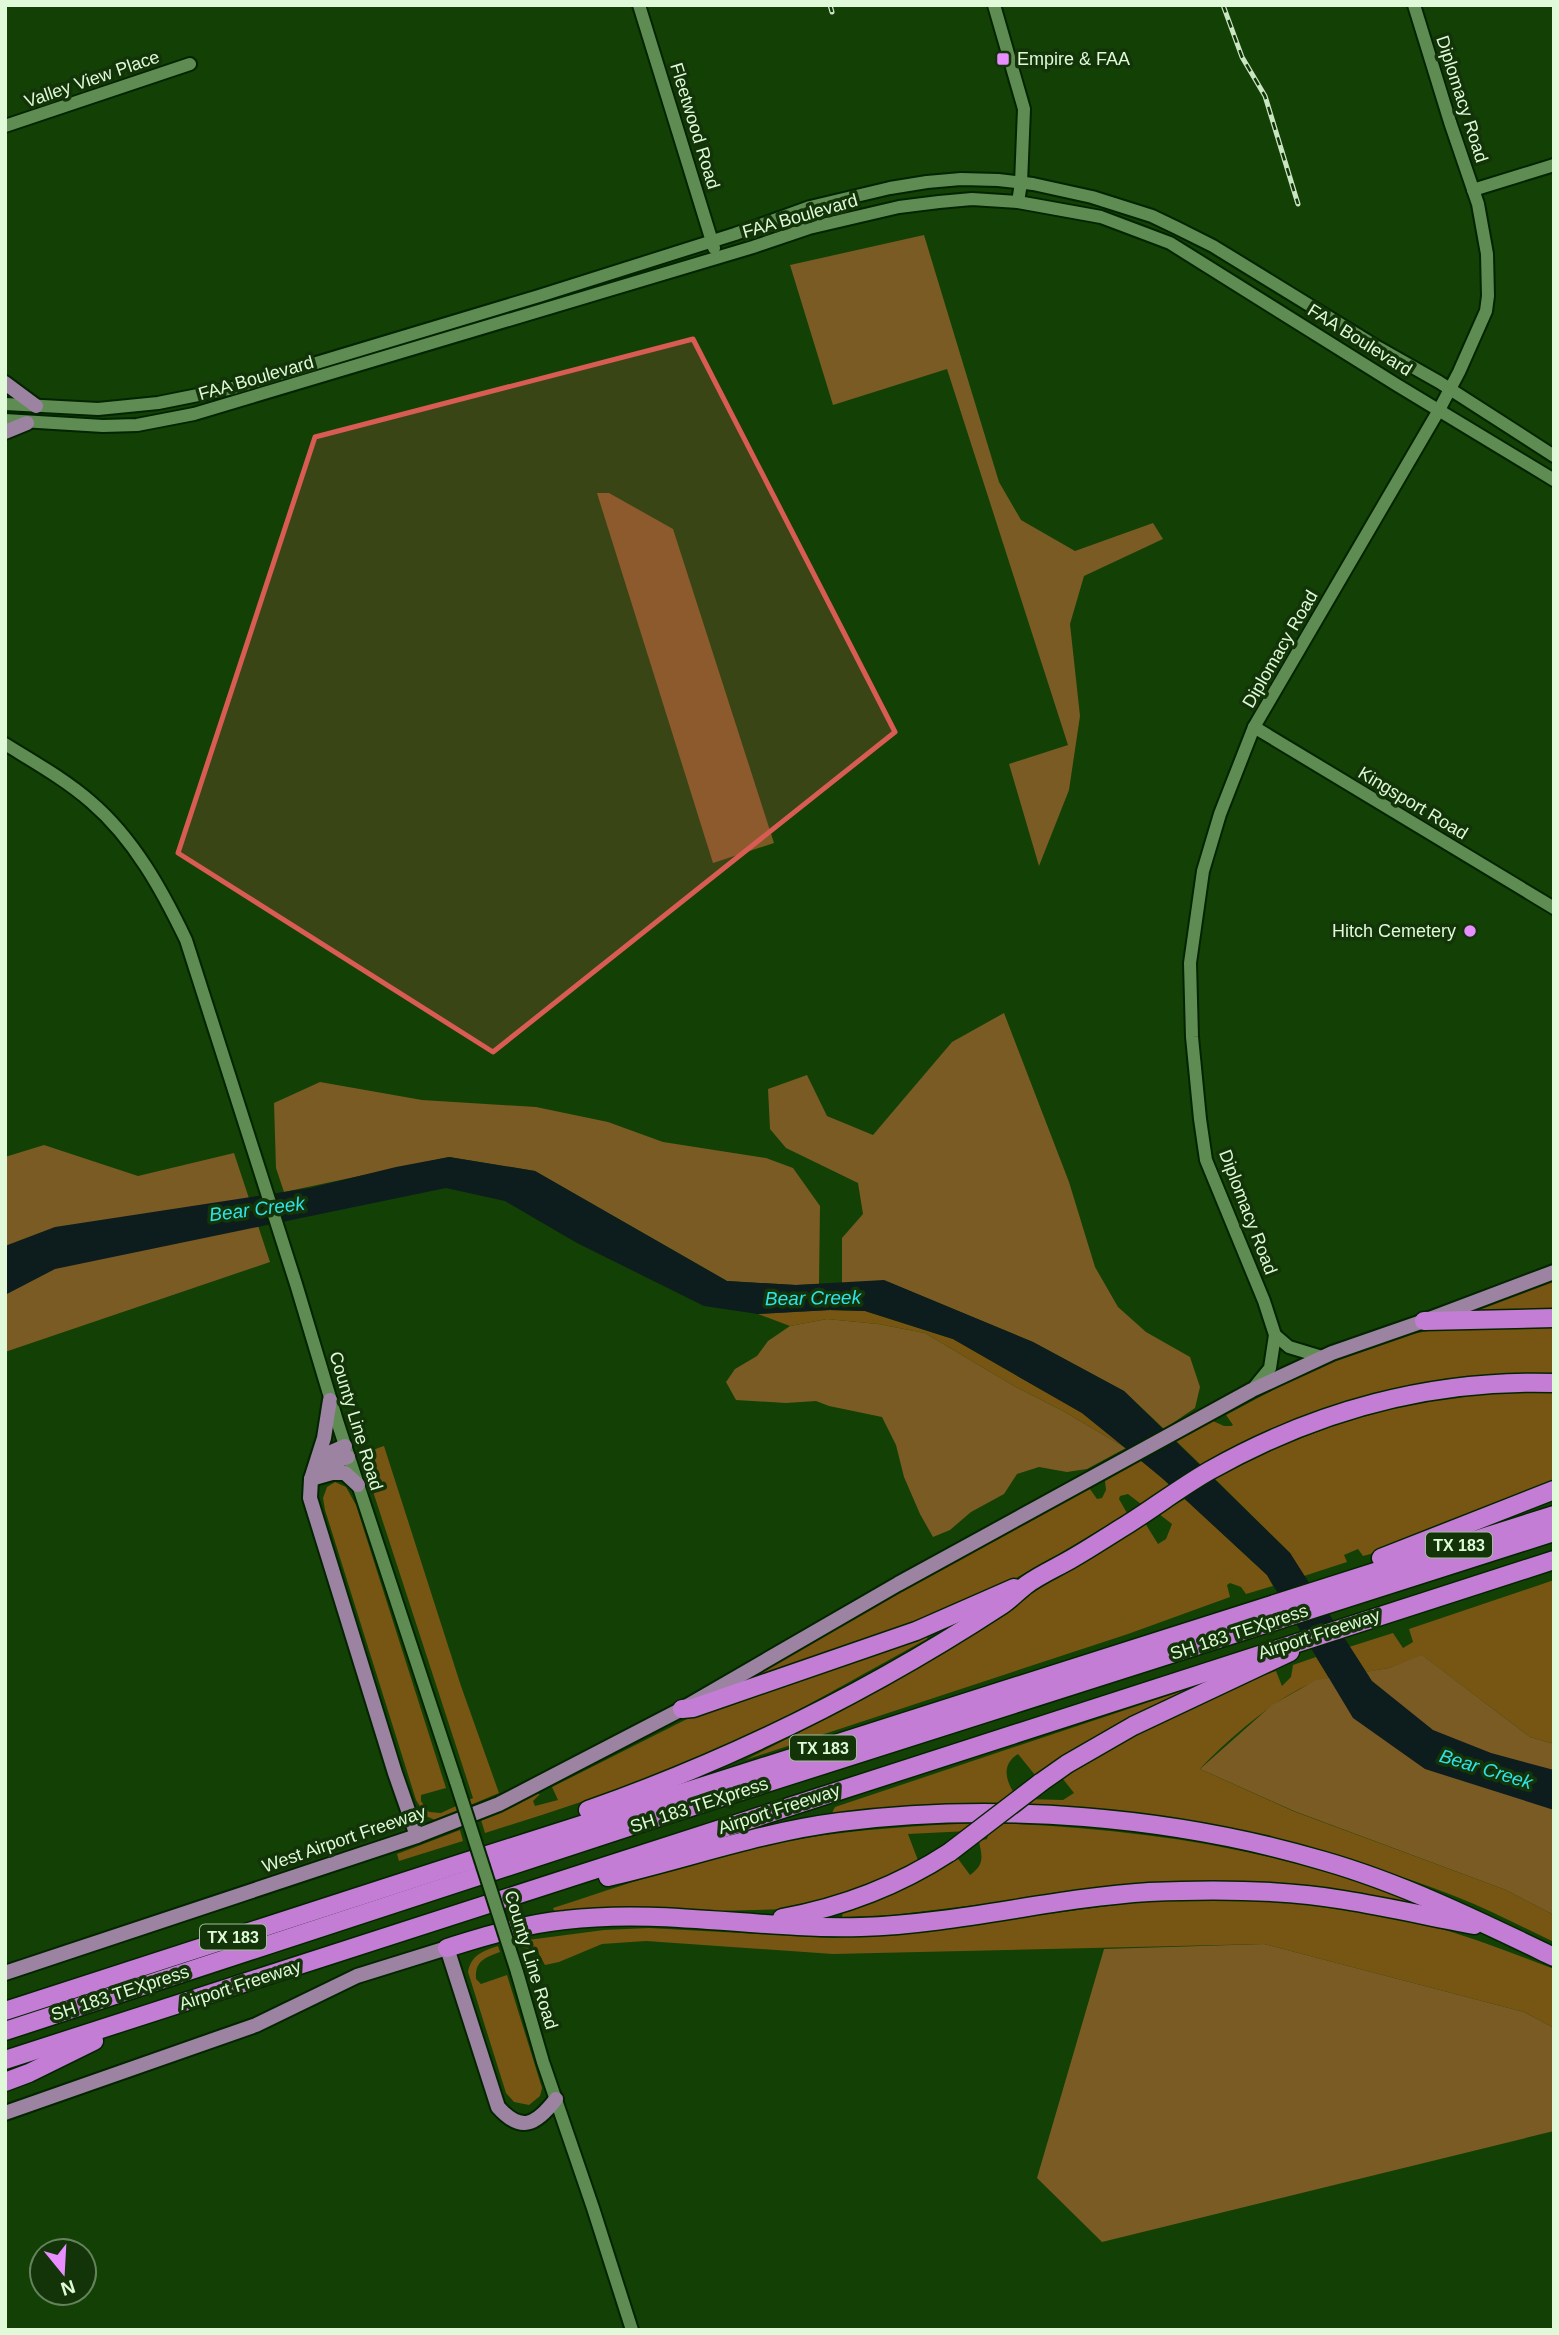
<svg xmlns="http://www.w3.org/2000/svg" width="1559" height="2335" font-family="Helvetica,sans-serif">
  <style>
    .green { fill: #775512 }
    .forest { fill: #7a5b23 }
    .water { fill: #0d1c1d }
    .lines { fill: none; stroke-linecap: round; stroke-linejoin: round }
    .minor-casing { stroke: #032400; stroke-width: 16 }
    .major-casing { stroke: #032400; stroke-width: 18 }
    .highway-casing { stroke: #032400; stroke-width: 21 }
    .minor { stroke: #5e8c52; stroke-width: 12 }
    .major { stroke: #9b83a1; stroke-width: 14 }
    .highway { stroke: #c47dd5; stroke-width: 18 }
    .rail-casing { stroke: #c9e5c2; stroke-width: 5 }
    .rail { stroke: #123408; stroke-width: 2.5; stroke-dasharray: 8; stroke-linecap: butt }
    .minor-bridge-casing { stroke: #032400; stroke-width: 16; stroke-linecap: butt }
    .highway-bridge-casing { stroke: #032400; stroke-width: 21; stroke-linecap: butt }
    .minor-bridge { stroke: #5e8c52; stroke-width: 12 }
    .highway-bridge { stroke: #c47dd5; stroke-width: 18 }
    .marked { fill: #d85c54; fill-opacity: 0.2; stroke: #d85c54; stroke-width: 5; stroke-linejoin: round }
    .poi-dot { fill: #e88eff; stroke: #123408; stroke-width: 2.5 }
    .labels { text-anchor: middle; dominant-baseline: central; stroke-width: 7; stroke-linejoin: round; paint-order: stroke }
    .shield { fill: #123408; stroke: #a2be9a; stroke-width: 2 }
    .shield-label { font-size: 16px; font-weight: bold; fill: #dff9d9 }
    .poi-label { font-size: 18px; fill: #dff9d9; stroke: #123408; text-anchor: start }
    .street-label { font-size: 18px; fill: #dff9d9; stroke: #123408 }
    .water-label { font-size: 19px; font-style: italic; fill: #30e2e9; stroke: #123408 }
  </style>
  <rect width="100%" height="100%" fill="#134005"/>
  <g class="green">
    <polygon points="1554,1278 1554,1311 1469,1315 1466,1311"/>
    <polygon points="830,1310 865,1311 953,1339 1082,1413 1126,1448 1063,1411 1014,1386 925,1333 878,1324 827,1319 790,1326 758,1314"/>
    <path d="M1554 1322V1373C1456 1373 1362 1390 1273 1429 1248 1439 1225 1453 1201 1465L1176 1441 1213 1421 1224 1426H1231L1233 1425 1226 1415C1293 1379 1364 1339 1441 1329 1478 1325 1516 1325 1554 1322Z"/>
    <path d="M1526 1391 1554 1392V1483L1378 1552 1363 1556 1358 1549 1344 1555 1347 1562 1304 1576 1290 1553 1215 1479C1318 1423 1409 1397 1526 1391Z"/>
    <path d="M384 1446 461 1686 499 1793 435 1820 426 1816 416 1800 325 1510 323 1498 327 1487 335 1482 346 1487 356 1505 446 1788 421 1795V1801L429 1812 441 1813 473 1798 366 1470C364 1453 369 1451 384 1446Z"/>
    <path d="M1141 1460 1170 1485 1141 1504 1128 1494 1120 1496 1119 1499 1127 1513C1074 1545 1021 1578 964 1604 896 1635 823 1656 752 1680L749 1679 748 1676 753 1672 1082 1491 1090 1489 1097 1499 1102 1498 1106 1490 1105 1481Z"/>
    <polygon points="1185,1499 1267,1575 1273,1586 1246,1594 1241,1587 1230,1583 1227,1585 1230,1597 1128,1634 745,1760 842,1711 1145,1523 1158,1544 1166,1539 1172,1524 1159,1514"/>
    <polygon points="1554,1580 1554,1744 1530,1737 1423,1656 1389,1668 1366,1672 1349,1647 1393,1633 1403,1648 1413,1642 1409,1629"/>
    <path d="M928 1635 927 1639C855 1678 785 1720 710 1753 637 1785 561 1809 485 1833L481 1820 513 1807 537 1794H540L533 1801 535 1806 558 1800 552 1787 695 1715Z"/>
    <path d="M1316 1657 1329 1678C1289 1685 1228 1739 1200 1769L1293 1811 1506 1890 1554 1915V1942C1522 1927 1490 1910 1457 1897 1317 1843 1168 1809 1018 1806L1026 1799 1063 1800 1074 1793 1059 1774 1104 1747 1253 1679 1276 1671 1282 1686 1291 1677 1293 1665Z"/>
    <path d="M1203 1684 1113 1727 1035 1775 1018 1754C1002 1764 1005 1779 1014 1793L1001 1804 832 1813 835 1807Z"/>
    <path d="M975 1823 969 1831 908 1834 919 1863 837 1897 790 1909 556 1915 553 1908C635 1882 716 1852 800 1839 858 1829 917 1826 975 1823Z"/>
    <path d="M995 1823C1093 1827 1191 1837 1286 1861 1340 1874 1392 1893 1444 1911L1384 1901 1113 1888 893 1915 842 1917 843 1912 873 1902 956 1856 970 1875C985 1864 982 1857 979 1841L987 1839 990 1829Z"/>
    <polygon points="460,1830 463,1841 399,1861 397,1854"/>
    <path d="M1212 1897C1286 1901 1361 1905 1432 1926 1473 1938 1513 1953 1554 1969V2028L1524 2012 1264 1944 833 1954 646 1941 602 1944 559 1962 545 1965 538 1952 522 1947 520 1941 604 1930 649 1928 834 1938 942 1928 1145 1901Z"/>
    <path d="M498 1946 500 1952C484 1958 475 1961 476 1979L481 1984 507 1975 542 2088 540 2096 529 2105 514 2102 506 2093 468 1972C471 1955 483 1951 498 1946Z"/>
  </g>
  <g class="forest">
    <polygon points="924,235 999,482 1021,520 1075,551 1153,523 1163,539 1084,576 1070,624 1080,716 1069,790 1039,866 1009,764 1068,745 947,369 833,405 790,265"/>
    <polygon points="597,493 609,493 673,529 774,843 713,863"/>
    <polygon points="1004,1013 1069,1182 1095,1267 1118,1307 1146,1332 1190,1357 1200,1387 1195,1408 1164,1429 1124,1391 1033,1342 888,1282 842,1283 842,1238 863,1214 858,1183 786,1148 770,1129 768,1089 807,1075 827,1116 873,1135 952,1042"/>
    <polygon points="320,1082 422,1100 536,1107 608,1122 663,1142 766,1158 793,1168 820,1206 819,1284 796,1285 727,1281 535,1171 449,1157 284,1192 276,1168 274,1103"/>
    <polygon points="44,1145 138,1176 234,1153 270,1262 5,1352 5,1157"/>
    <polygon points="827,1319 878,1324 925,1333 1014,1386 1063,1411 1126,1448 1087,1469 1067,1472 1039,1467 1017,1474 1004,1494 971,1512 950,1530 933,1537 920,1514 904,1477 896,1445 882,1417 829,1406 816,1401 786,1403 736,1400 726,1382 735,1369 757,1356 768,1341 790,1326"/>
    <polygon points="1422,1655 1530,1737 1554,1744 1554,1915 1506,1890 1294,1811 1200,1769 1272,1705 1316,1680 1389,1668"/>
    <polygon points="1264,1944 1524,2012 1554,2028 1554,2131 1102,2242 1037,2178 1104,1949"/>
  </g>
  <polygon class="water" points="449,1157 535,1171 727,1281 796,1285 884,1280 1033,1342 1124,1391 1290,1553 1372,1681 1433,1730 1491,1753 1554,1770 1554,1810 1425,1769 1353,1718 1267,1575 1162,1478 1082,1413 953,1339 865,1311 830,1310 758,1314 704,1306 577,1243 505,1201 446,1188 55,1269 5,1295 5,1246 55,1227 310,1188 396,1167"/>
  <g class="lines">
    <g class="minor-casing">
      <g id="minor">
        <polyline points="639,5 714,248"/>
        <polyline points="994,5 1024,109 1021,183 1018,202"/>
        <polyline points="5,126 190,64"/>
        <polyline points="1473,190 1554,165"/>
        <polyline points="5,404 98,409 158,403 233,388 539,296 735,234 810,207 890,188 927,182 961,179 998,180 1033,184 1092,197 1152,216 1177,228 1213,246 1379,348 1439,382 1554,456"/>
        <polyline points="5,420 103,426 137,425 194,414 753,247 809,228 899,207 939,202 972,199 1018,202 1101,217 1170,243 1397,385 1554,480"/>
        <polyline points="1254,727 1554,908"/>
        <path d="M5 744C34 762 66 780 91 802 134 839 162 890 186 940L296 1284 338 1424 456 1782"/>
        <polyline points="1275,1335 1289,1347 1322,1357"/>
        <polyline points="1252,1390 1270,1368 1275,1335 1264,1301 1206,1160 1200,1119 1192,1037 1190,963 1203,871 1220,814 1254,727 1439,410 1459,372 1486,311 1488,296 1487,254 1478,204 1450,122 1414,5"/>
        <polyline points="517,1972 543,2062 593,2208 632,2330"/>
      </g>
    </g>
    <g class="major-casing">
      <g id="major">
        <polyline points="5,383 36,406"/>
        <polyline points="5,432 27,423"/>
        <polyline points="330,1400 324,1438 311,1479 310,1498 395,1773 417,1836"/>
        <polyline points="317,1465 320,1457 345,1446"/>
        <polyline points="316,1473 324,1466 348,1457"/>
        <polyline points="311,1479 332,1473 345,1473 358,1485"/>
        <polyline points="5,1973 417,1836 499,1804 682,1709 898,1584 1252,1390 1332,1353 1424,1321 1554,1272"/>
        <path d="M5 2113 256 2025 357 1976 447 1948 498 2107C521 2133 536 2125 556 2099"/>
      </g>
    </g>
    <g class="highway-casing">
      <g id="highway">
        <polyline points="1424,1321 1554,1318"/>
        <polyline points="1381,1558 1554,1490"/>
        <polyline points="682,1709 693,1708 916,1631 1014,1588"/>
        <polyline points="1040,1783 1067,1764 1133,1726 1290,1652"/>
        <path d="M588 1810C733 1759 872 1690 1002 1605 1011 1599 1018 1591 1026 1585 1041 1574 1058 1567 1073 1558 1092 1547 1110 1535 1128 1524 1155 1507 1181 1487 1209 1471 1315 1411 1432 1379 1554 1383"/>
        <path d="M608 1877C686 1859 761 1832 840 1822 997 1802 1173 1816 1324 1861 1404 1884 1479 1921 1554 1957"/>
        <path d="M782 1918C843 1907 898 1886 950 1852"/>
        <path d="M447 1948C485 1936 525 1924 565 1920 663 1908 762 1930 861 1927 958 1924 1052 1898 1149 1892 1214 1889 1280 1889 1344 1900 1388 1907 1431 1917 1474 1925"/>
        <polyline points="5,2011 462,1863 1554,1515"/>
        <polyline points="5,2031 650,1820 1554,1532"/>
        <polyline points="5,2060 1554,1560"/>
        <polyline points="5,2082 29,2073 94,2041"/>
      </g>
    </g>
    <use href="#minor" class="minor"/>
    <use href="#major" class="major"/>
    <use href="#highway" class="highway"/>
    <g class="rail-casing">
      <g id="rail">
        <polyline points="830,5 832,12"/>
        <polyline points="1223,5 1242,57 1265,96 1298,204"/>
      </g>
    </g>
    <use href="#rail" class="rail"/>
    <g class="minor-bridge-casing">
      <polyline id="minor-bridge" points="456,1782 517,1972"/>
    </g>
    <g class="highway-bridge-casing">
      <polyline id="highway-bridge" points="950,1852 1040,1783"/>
    </g>
    <use href="#minor-bridge" class="minor-bridge"/>
    <use href="#highway-bridge" class="highway-bridge"/>
  </g>
  <path class="marked" d="M693 339 895 732 493 1052 178 853 315 437Z"/>
  <g class="poi-dot">
    <rect x="996" y="52" width="14" height="14" rx="3.5"/>
    <circle cx="1470" cy="931" r="7"/>
  </g>
  <g class="labels">
    <g class="shield">
      <rect x="1426" y="1532.5" width="66" height="25" rx="5"/>
      <rect x="790" y="1735.5" width="66" height="25" rx="5"/>
      <rect x="200" y="1924.5" width="66" height="25" rx="5"/>
    </g>
    <g class="shield-label">
      <text x="1459" y="1545">TX 183</text>
      <text x="823" y="1748">TX 183</text>
      <text x="233" y="1937">TX 183</text>
    </g>
    <g class="poi-label">
      <text x="1017" y="59">Empire &amp; FAA</text>
      <text x="1456" y="931" text-anchor="end">Hitch Cemetery</text>
    </g>
    <g class="street-label">
      <text transform="translate(92 79) rotate(-19)">Valley View Place</text>
      <text transform="translate(1462 99) rotate(72)">Diplomacy Road</text>
      <text transform="translate(695 126) rotate(73)">Fleetwood Road</text>
      <text transform="translate(800 216) rotate(-16)">FAA Boulevard</text>
      <text transform="translate(1360 340) rotate(32)">FAA Boulevard</text>
      <text transform="translate(256 378) rotate(-16)">FAA Boulevard</text>
      <text transform="translate(1280 649) rotate(-60)">Diplomacy Road</text>
      <text transform="translate(1413 803) rotate(31)">Kingsport Road</text>
      <text transform="translate(1248 1212) rotate(69)">Diplomacy Road</text>
      <text transform="translate(356 1421) rotate(73)">County Line Road</text>
      <text transform="translate(1239 1632) rotate(-18)">SH 183 TEXpress</text>
      <text transform="translate(1319 1634) rotate(-18)">Airport Freeway</text>
      <text transform="translate(699 1805) rotate(-18)">SH 183 TEXpress</text>
      <text transform="translate(779 1809) rotate(-18)">Airport Freeway</text>
      <text transform="translate(344 1839) rotate(-19)">West Airport Freeway</text>
      <text transform="translate(531 1960) rotate(73)">County Line Road</text>
      <text transform="translate(240 1985) rotate(-18)">Airport Freeway</text>
      <text transform="translate(120 1993) rotate(-18)">SH 183 TEXpress</text>
    </g>
    <g class="water-label">
      <text transform="translate(257 1209) rotate(-7)">Bear Creek</text>
      <text transform="translate(813 1298) rotate(-1)">Bear Creek</text>
      <text transform="translate(1486 1769) rotate(17)">Bear Creek</text>
    </g>
  </g>
  <rect width="1559" height="2335" fill="none" stroke="#dff9d9" stroke-width="14"/>
  <g transform="translate(63 2272) rotate(162)"><circle r="33" fill="#123408" stroke="#64835c" stroke-width="2"/>
  <path d="M0-5L12 26L0 18L-12 26Z" fill="#e88eff"/>
  <text y="-10" font-size="19" font-weight="bold" text-anchor="middle" fill="#dff9d9">N</text>
  </g>
</svg>
